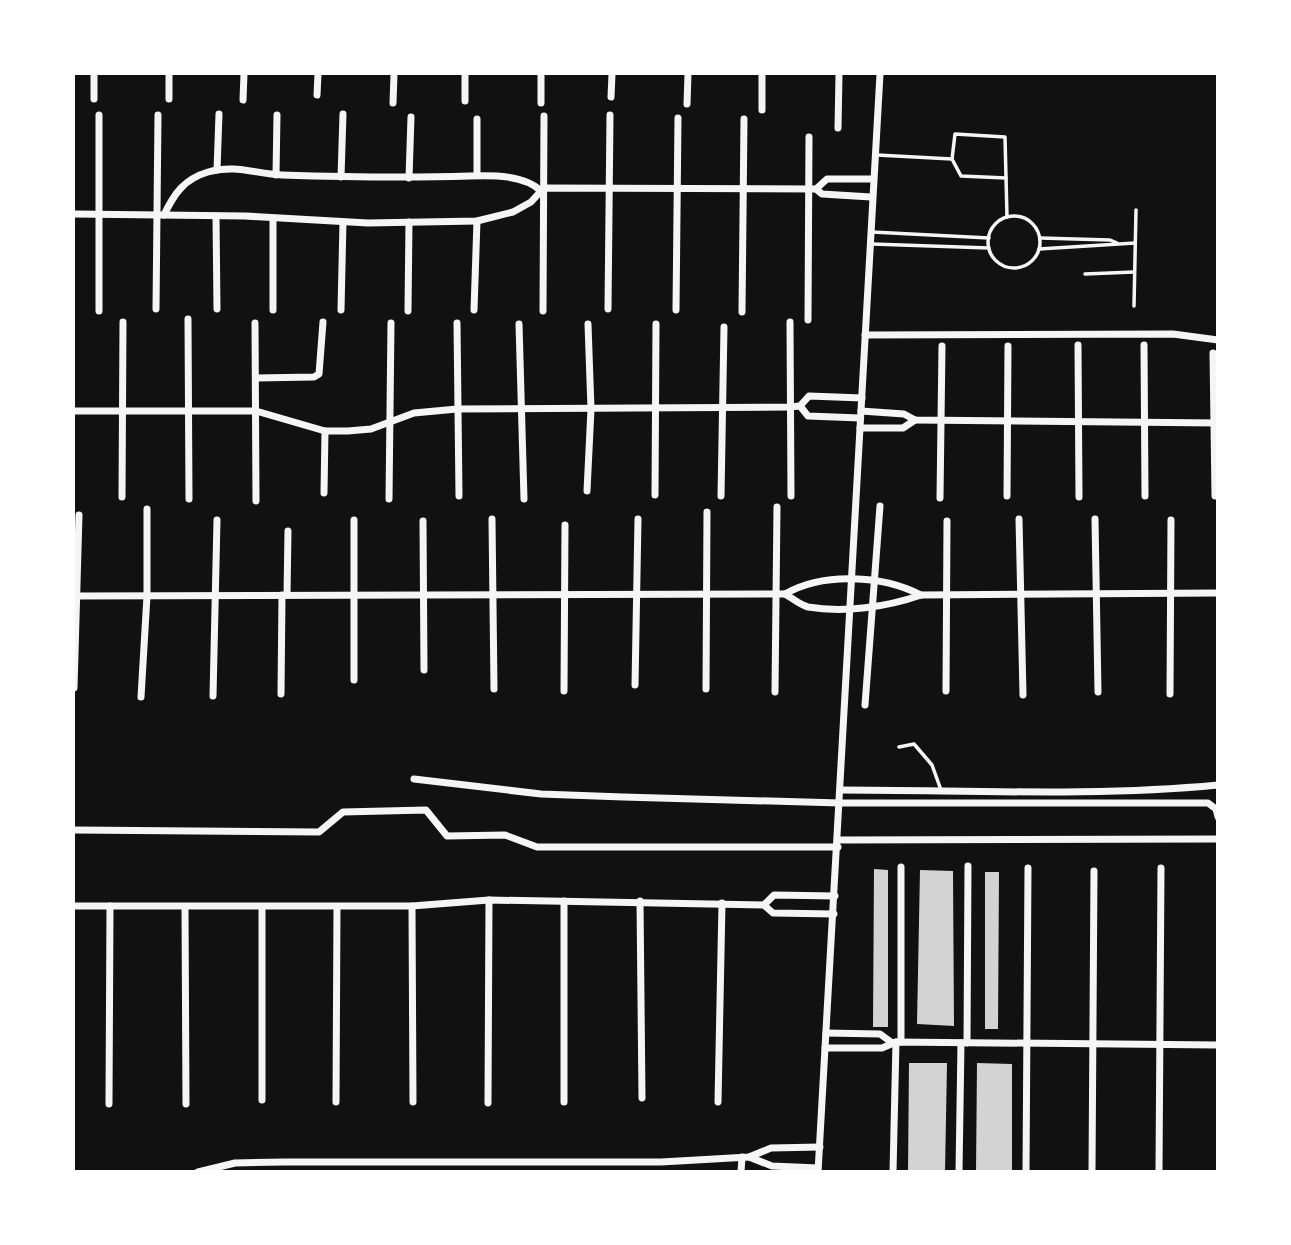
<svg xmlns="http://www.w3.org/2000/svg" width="1291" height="1245" font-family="Quicksand,sans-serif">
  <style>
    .building { fill: #d3d3d3 }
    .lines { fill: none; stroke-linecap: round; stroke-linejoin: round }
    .service { stroke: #f5f5f5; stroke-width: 3.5 }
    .minor { stroke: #f5f5f5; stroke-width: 7 }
  </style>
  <rect width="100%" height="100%" fill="#111"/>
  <g class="building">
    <polygon points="874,869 888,870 888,1027 873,1027"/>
    <polygon points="920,870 953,871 954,1026 917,1024"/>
    <polygon points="985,872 999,872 998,1029 985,1029"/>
    <polygon points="909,1063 947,1063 945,1172 908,1172"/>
    <polygon points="977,1063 1012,1064 1012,1172 976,1172"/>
  </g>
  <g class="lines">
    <g class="service">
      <polyline points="877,155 952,159 961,176 1006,178"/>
      <polyline points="952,159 955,134 1005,137 1007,217"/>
      <circle cx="1014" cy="242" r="26"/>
      <polyline points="872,232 989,238"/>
      <polyline points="1040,238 1110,240 1117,243"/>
      <polyline points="872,244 989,248"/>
      <polyline points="1039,249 1135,243"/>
      <polyline points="1085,274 1134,272"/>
      <polyline points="1134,306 1136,210"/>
      <polyline points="899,747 914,744 932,765 941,790"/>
    </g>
    <g class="minor">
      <polyline points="541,74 541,103"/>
      <polyline points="762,74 762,110"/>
      <polyline points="317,95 318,74"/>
      <polyline points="611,97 612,74"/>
      <polyline points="94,99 94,74"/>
      <polyline points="169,99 169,74"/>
      <polyline points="243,100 244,74"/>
      <polyline points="465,101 465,74"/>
      <polyline points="393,103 394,74"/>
      <polyline points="687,104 688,74"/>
      <polyline points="838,128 839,74"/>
      <polyline points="217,170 219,114"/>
      <polyline points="276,175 277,115"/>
      <polyline points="477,175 477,119"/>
      <polyline points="341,177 343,114"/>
      <polyline points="409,178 411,117"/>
      <polyline points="816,189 827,179 872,179"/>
      <polyline points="74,214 245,216 368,223 477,221 513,212 531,202 541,191"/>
      <path d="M164 215C174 194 184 179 208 172 235 164 256 174 282 175 345 177 407 178 470 176 493 175 525 175 541 191L545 188 816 189 822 194 871 197"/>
      <polyline points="216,216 217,309"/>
      <polyline points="156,309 158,115"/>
      <polyline points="608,309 610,115"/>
      <polyline points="273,310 273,219"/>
      <polyline points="341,310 343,222"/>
      <polyline points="474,310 477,221"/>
      <polyline points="676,310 678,118"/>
      <polyline points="99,311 99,115"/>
      <polyline points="408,311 409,222"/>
      <polyline points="543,311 544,116"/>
      <polyline points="742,312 744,119"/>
      <polyline points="188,319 189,499"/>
      <polyline points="808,320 809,137"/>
      <polyline points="790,322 791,496"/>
      <polyline points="255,323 256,501"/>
      <polyline points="457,323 459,496"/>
      <polyline points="519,324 524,499"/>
      <polyline points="865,335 1173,334 1218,340"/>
      <polyline points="1078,345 1079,497"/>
      <polyline points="1144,345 1145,496"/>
      <polyline points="1213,353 1215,496"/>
      <polyline points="256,378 314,377 319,374 323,322"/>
      <polyline points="800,406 808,416 860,418"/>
      <polyline points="74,411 256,411 325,431 348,431 371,429 414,413 457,409 789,407 800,406 809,396 862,398"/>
      <polyline points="861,411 904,414 915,420 1218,423"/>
      <polyline points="860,428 903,428 915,420"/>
      <polyline points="587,491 591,409 588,324"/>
      <polyline points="324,493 325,431"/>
      <polyline points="655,495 656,324"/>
      <polyline points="721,496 724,327"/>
      <polyline points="1007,496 1008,346"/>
      <polyline points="122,497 123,322"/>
      <polyline points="940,498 942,346"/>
      <polyline points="389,499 391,323"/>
      <polyline points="492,519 494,689"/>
      <polyline points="1019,519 1023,695"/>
      <polyline points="1095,519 1098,692"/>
      <polyline points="423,521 424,670"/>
      <path d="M785 594C792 598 800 605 808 607 844 613 887 607 921 595L1218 593"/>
      <polyline points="287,595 288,531"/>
      <path d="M74 596 785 594C823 572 882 575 921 595"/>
      <polyline points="354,680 354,520"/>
      <polyline points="635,685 638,519"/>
      <polyline points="74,688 79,515"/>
      <polyline points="706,689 707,512"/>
      <polyline points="564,691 565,525"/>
      <polyline points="946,691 947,521"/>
      <polyline points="775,692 777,507"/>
      <polyline points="281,694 282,595"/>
      <polyline points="1170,694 1171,520"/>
      <polyline points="213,696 217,520"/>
      <polyline points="141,697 147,596 147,509"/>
      <polyline points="865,705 880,506"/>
      <polyline points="414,779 541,794 623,797 840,803 1208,803 1216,809 1218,817"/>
      <path d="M841 790C966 790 1092 797 1218 785"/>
      <polyline points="74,830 319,832 343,812 426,810 447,836 505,835 537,847 838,847"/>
      <polyline points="838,840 1218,839"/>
      <polyline points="640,901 642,1098"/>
      <polyline points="764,905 774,895 835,896"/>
      <polyline points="74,906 412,906 489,900 764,905 773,913 834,914"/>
      <polyline points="412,906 413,1102"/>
      <polyline points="185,907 186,1104"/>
      <polyline points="826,1033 880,1034 891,1042"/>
      <polyline points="901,1042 901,867"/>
      <polyline points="967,1043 968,866"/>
      <polyline points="825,1048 882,1048 896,1042 1218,1045"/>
      <polyline points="262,1100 262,907"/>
      <polyline points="336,1102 337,907"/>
      <polyline points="564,1102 564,901"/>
      <polyline points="718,1102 722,903"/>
      <polyline points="488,1103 489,900"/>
      <polyline points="109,1104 110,906"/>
      <polyline points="749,1157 772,1166 818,1168"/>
      <polyline points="198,1172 235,1163 285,1162 661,1162 749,1157 771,1148 820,1147"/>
      <polyline points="741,1172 742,1157"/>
      <polyline points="818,1172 880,74"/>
      <polyline points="893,1172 896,1042"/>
      <polyline points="959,1172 961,1043"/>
      <polyline points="1026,1172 1028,868"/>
      <polyline points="1092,1172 1094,871"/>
      <polyline points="1159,1172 1161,868"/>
    </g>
  </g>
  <rect width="1291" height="1245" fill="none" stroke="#ffffff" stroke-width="150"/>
</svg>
